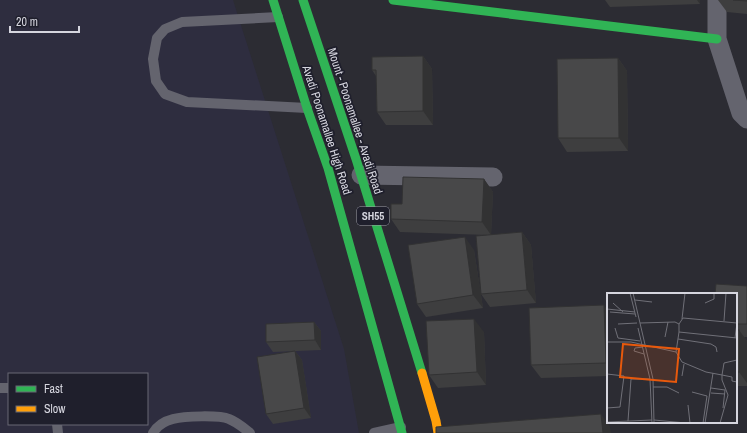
<svg xmlns="http://www.w3.org/2000/svg" width="747" height="433" font-family="'Archivo Narrow',sans-serif">
  <style>
    .built { fill: #2e2d3f; fill-rule: evenodd }
    .lines { fill: none; stroke-linecap: round; stroke-linejoin: round }
    .lane { stroke: #64646e; stroke-width: 10 }
    .street { stroke: #64646e; stroke-width: 19 }
    .fast { stroke: #30b455; stroke-width: 9 }
    .slow { stroke: #ff9f0a; stroke-width: 9 }
    .wall { fill: #3e3e3f }
    .shaded-wall { fill: #323233 }
    .building { fill: #484849; stroke: #323233 }
    .labels { text-anchor: middle; dominant-baseline: central; stroke-width: 3.5; stroke-linejoin: round; paint-order: stroke }
    .shield { fill: #1f1f2c; stroke: #9f9fa9; stroke-width: 1 }
    .shield-label { font-size: 11px; font-weight: bold; fill: #d6d6df }
    .street-label { font-size: 12px; fill: #d6d6df; stroke: #1f1f2c }
    .inset-road { fill: none; stroke: #707078; stroke-width: 1 }
    .view { fill: #e8590c; fill-opacity: 0.15; stroke: #e8590c; stroke-width: 2 }
    .inset-edge { fill: none; stroke: #d6d6df; stroke-width: 2 }
  </style>
  <rect width="100%" height="100%" fill="#2c2c33"/>
  <path class="built" d="M0 0H233L344 349 359 433H0ZM9 374H147V424H9Z"/>
  <g class="lines">
    <g class="lane">
      <polyline points="278,17 182,22 165,29 157,38 153,59 156,81 165,94 187,102 307,108"/>
      <polyline points="0,388 9,388"/>
      <polyline points="57,424 58,433"/>
      <path d="M153 433C157 426 165 421 173 419 184 416 220 415 229 419 237 422 244 428 250 433"/>
      <polyline points="374,433 401,427"/>
    </g>
    <g class="street">
      <polyline points="717,0 717,39 741,113 747,119"/>
      <polyline points="361,175 493,177"/>
    </g>
    <g class="fast">
      <polyline points="273,0 307,108 328,168 402,433"/>
      <polyline points="303,0 356,159 422,373"/>
      <polyline points="393,0 717,39"/>
    </g>
    <polyline class="slow" points="422,373 436,421 438,433"/>
  </g>
  <g class="wall">
    <polygon points="605,0 700,0 700,4 610,7"/>
    <polygon points="718,0 747,0 747,14 727,12"/>
    <polygon points="423,56 432,69 433,125 386,125 377,112 376,76 372,70"/>
    <polygon points="618,58 627,71 628,151 567,152 558,138"/>
    <polygon points="484,179 493,192 491,235 522,232 531,245 536,303 490,307 481,294 488,235 400,232 391,219 402,204"/>
    <polygon points="474,250 483,308 426,317 417,304"/>
    <polygon points="747,286 747,337 744,337 747,341 747,386 736,386 736,294"/>
    <polygon points="608,311 608,376 541,378 531,365"/>
    <polygon points="314,322 321,331 321,350 273,352 266,342"/>
    <polygon points="484,332 486,385 438,388 429,375"/>
    <polygon points="295,351 302,360 311,418 273,424 266,414"/>
  </g>
  <g class="shaded-wall">
    <polygon points="697,0 700,0 700,4"/>
    <polygon points="423,56 432,69 433,125 423,111"/>
    <polygon points="618,58 627,71 628,151 619,138"/>
    <polygon points="484,179 493,192 491,235 482,222"/>
    <polygon points="522,232 531,245 536,303 527,290"/>
    <polygon points="465,237 474,250 483,308 473,295"/>
    <polygon points="604,305 608,311 608,365 606,363"/>
    <polygon points="474,319 484,332 486,385 477,372"/>
    <polygon points="314,322 321,331 321,350 315,340"/>
    <polygon points="739,330 747,341 747,383 739,372"/>
    <polygon points="295,351 302,360 311,418 304,408"/>
    <polygon points="601,414 610,427 611,433 603,433"/>
  </g>
  <g class="building">
    <polygon points="733,0 747,0 747,1"/>
    <polygon points="423,56 423,111 377,112 376,70 372,70 372,57"/>
    <polygon points="618,58 619,138 558,138 557,59"/>
    <polygon points="403,177 484,179 482,222 391,219 391,204 402,204"/>
    <polygon points="522,232 527,290 481,294 476,236"/>
    <polygon points="465,237 473,295 417,304 408,245"/>
    <polygon points="716,284 747,286 747,324 736,324 736,294 715,294"/>
    <polygon points="604,305 606,363 531,365 529,308"/>
    <polygon points="474,319 477,372 429,375 426,321"/>
    <polygon points="314,322 315,340 266,342 266,324"/>
    <rect x="736" y="330" width="3" height="42"/>
    <polygon points="295,351 304,408 266,414 257,357"/>
    <polygon points="601,414 603,433 436,433 436,427"/>
  </g>
  <g class="labels">
    <rect class="shield" x="357" y="207" width="32" height="18" rx="3"/>
    <g class="shield-label">
      <text x="373" y="216">SH55</text>
    </g>
    <g class="street-label">
      <text transform="translate(355 121) rotate(72)">Mount - Poonamallee - Avadi Road</text>
      <text transform="translate(327 130) rotate(72)">Avadi Poonamallee High Road</text>
    </g>
  </g>
  <g transform="translate(607 293)">
    <rect width="130" height="130" fill="#2c2c33"/>
    <path class="inset-road" d="M23 0 29 24M26 0 46 86 47 130M28 7 45 9M6 10 16 19M98 10 107 6V0M0 16 28 19M3 19 28 21M75 26 78 0M117 28 119 0M33 30 68 29 72 31V39L130 45M11 31 30 30M72 31 76 25 130 30M8 35 11 45 33 48M31 35 43 86 45 130M72 39 69 59 75 69 99 79 115 82V87L121 102 113 130M58 44 61 29M128 45 130 30M71 46 104 51 109 54 110 59M0 49H24L69 59M36 54 28 55 27 58 37 61M130 67 117 70 115 82 125 84V88L130 89M0 81 17 83 13 114 0 115M75 83 77 71M46 94H60L72 100M104 95 118 97 116 115M85 99 100 103 96 130M104 100 118 101M81 112 83 130M47 127 79 130M21 128 24 86H43M0 129 45 127M98 130 106 80"/>
    <path class="view" d="M16 51 72 56 69 89 13 84Z"/>
    <rect width="130" height="130" class="inset-edge"/>
  </g>
  <rect x="8" y="373" width="140" height="52" fill="#1f1f2c" stroke="#686874"/>
  <rect x="16" y="386" width="20" height="6" fill="#30b455" stroke="#686874"/>
  <text x="44" y="393" font-size="12" fill="#d6d6df">Fast</text>
  <rect x="16" y="406" width="20" height="6" fill="#ff9f0a" stroke="#686874"/>
  <text x="44" y="413" font-size="12" fill="#d6d6df">Slow</text>
  <path d="M10 26v6h69v-6" fill="none" stroke="#d6d6df" stroke-width="2"/>
  <text x="16" y="26" font-size="12" fill="#d6d6df" stroke="#1f1f2c" stroke-width="3" paint-order="stroke">20 m</text>
</svg>
